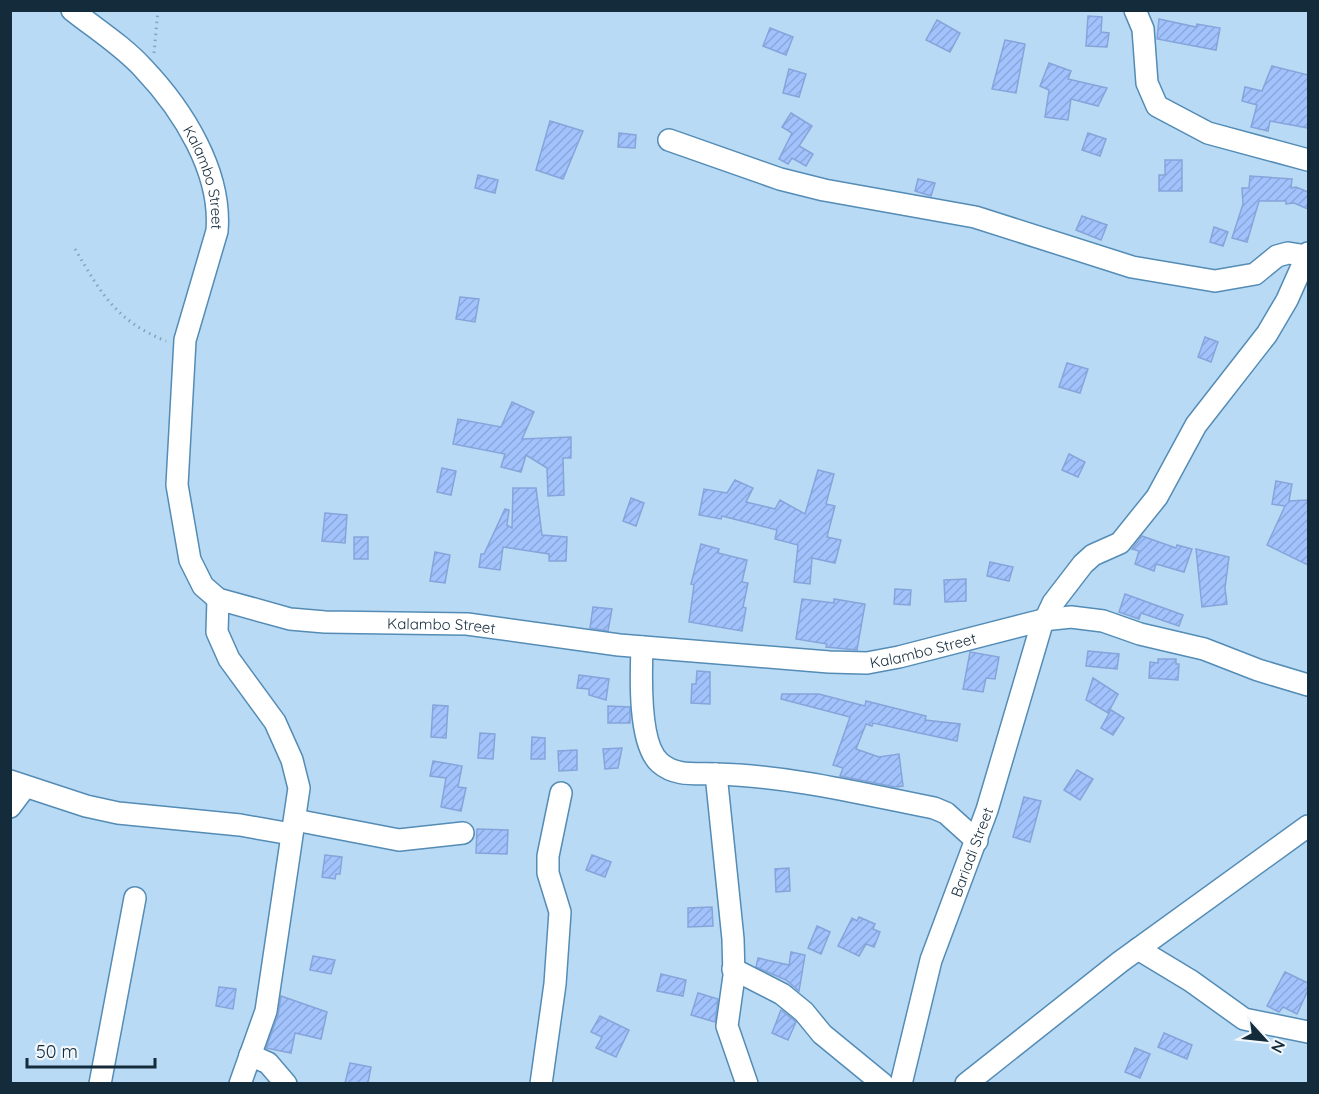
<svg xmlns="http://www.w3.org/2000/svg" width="1319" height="1094" font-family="Quicksand,sans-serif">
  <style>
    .building { fill: url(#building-hatch); stroke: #86a4da; stroke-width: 1.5 }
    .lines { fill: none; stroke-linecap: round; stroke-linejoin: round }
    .minor-casing { stroke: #548cb5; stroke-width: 24 }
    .path { stroke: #85a4bc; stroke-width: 3; stroke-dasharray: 1.5 4.5; stroke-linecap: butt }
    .minor { stroke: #fff; stroke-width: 21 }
    .labels { text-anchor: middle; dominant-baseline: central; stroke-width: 6; stroke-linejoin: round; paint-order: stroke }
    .street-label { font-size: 15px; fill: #142b3c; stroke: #f1f7fb }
  </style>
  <defs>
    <pattern id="building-hatch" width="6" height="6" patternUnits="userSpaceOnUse" patternTransform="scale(1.5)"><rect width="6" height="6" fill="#a1c2fd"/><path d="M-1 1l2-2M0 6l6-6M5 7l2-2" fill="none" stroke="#8aa7da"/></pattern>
  </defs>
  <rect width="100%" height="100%" fill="#b8daf5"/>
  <g class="building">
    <polygon points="1088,16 1102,17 1101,32 1109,33 1107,47 1086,46"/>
    <polygon points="1159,19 1196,27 1197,24 1220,28 1216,50 1157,39"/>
    <polygon points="937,20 960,33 950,52 926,40"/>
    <polygon points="770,28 793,37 786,55 763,46"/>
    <polygon points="1005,40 1025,44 1016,93 992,89"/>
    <polygon points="1049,63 1071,71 1068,79 1107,88 1098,106 1071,99 1068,120 1045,117 1049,90 1040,86"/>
    <polygon points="1272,66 1308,75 1308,128 1270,121 1268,131 1251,127 1257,105 1242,101 1245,87 1262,91"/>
    <polygon points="789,69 806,74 799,97 783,93"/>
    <polygon points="791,113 812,126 799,146 813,154 806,166 792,158 788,164 779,159 792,133 782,127"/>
    <polygon points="550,121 583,131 563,179 536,170"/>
    <polygon points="619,133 636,135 635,148 618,147"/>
    <polygon points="1088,133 1106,139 1100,156 1082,150"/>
    <polygon points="1165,160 1182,160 1182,191 1159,191 1159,175 1165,175"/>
    <polygon points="478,175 498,180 495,193 475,188"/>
    <polygon points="1250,176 1292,179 1291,188 1296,187 1308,192 1308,209 1294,203 1286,204 1286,201 1259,201 1247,242 1232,238 1243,204 1242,188 1249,188"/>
    <polygon points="918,179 935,183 931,196 915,191"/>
    <polygon points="1082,216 1107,225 1101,240 1076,230"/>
    <polygon points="1214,227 1228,232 1223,246 1210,242"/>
    <polygon points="460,297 479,299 475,322 456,319"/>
    <polygon points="1205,337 1218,342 1211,362 1198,357"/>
    <polygon points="1067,363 1088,369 1080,393 1059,387"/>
    <polygon points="512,402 534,412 522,439 571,437 571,458 563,458 564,495 548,496 547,468 526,455 521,472 501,467 505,454 453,444 458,419 501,427"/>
    <polygon points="1069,454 1085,462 1078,477 1062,470"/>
    <polygon points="442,468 456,471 451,495 437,492"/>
    <polygon points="818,470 834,474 826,504 835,506 827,537 841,540 835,563 812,558 810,584 794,582 798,545 775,539 777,530 722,516 721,519 699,515 704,489 727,493 735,480 753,488 746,502 775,509 780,500 805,514"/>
    <polygon points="1276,481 1292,484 1289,501 1308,500 1308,565 1267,545 1285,506 1272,504"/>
    <polygon points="513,488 536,488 542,535 567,537 566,561 549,561 549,554 503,547 500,570 479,567 481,554 484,554 505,509 509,510 507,525 512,528"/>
    <polygon points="631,498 644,503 636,526 623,521"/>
    <polygon points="325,513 347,515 345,543 322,541"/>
    <polygon points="1142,536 1176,548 1177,545 1192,549 1184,572 1156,564 1154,571 1135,564 1139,551 1132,549"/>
    <rect x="354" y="537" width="14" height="22"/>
    <polygon points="701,544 719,549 718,553 747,560 742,582 748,583 743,607 746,608 742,631 689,622 694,585 691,584"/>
    <polygon points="1196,549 1229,557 1225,588 1227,604 1202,607"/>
    <polygon points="435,552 450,555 445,583 430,581"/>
    <polygon points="990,562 1013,567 1009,581 987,576"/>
    <polygon points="966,579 966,601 945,602 944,580"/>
    <polygon points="895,589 911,590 910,605 894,604"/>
    <polygon points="1125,594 1183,615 1179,626 1141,613 1139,619 1119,612"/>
    <polygon points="802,599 834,603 834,599 865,604 857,650 826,647 827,644 796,639"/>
    <polygon points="593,607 612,609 608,631 590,628"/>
    <polygon points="1088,651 1119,654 1117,669 1086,666"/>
    <polygon points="970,652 999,657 995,679 986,678 983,692 963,689"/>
    <polygon points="1158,659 1176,659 1176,664 1179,664 1178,680 1149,678 1150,662 1158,663"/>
    <polygon points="697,671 710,672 710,704 691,703 692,684 696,684"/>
    <polygon points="579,675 609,679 606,700 589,695 589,689 577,688"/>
    <polygon points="1093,678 1118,694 1108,713 1086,700"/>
    <polygon points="782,694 819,694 865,706 866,701 926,716 925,720 960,724 957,741 873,723 872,726 866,724 856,749 879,757 899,754 903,786 895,787 840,776 843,768 833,765 850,717 781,699"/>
    <polygon points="433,705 448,706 446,738 431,737"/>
    <polygon points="608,706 630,707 630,723 608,723"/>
    <polygon points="1111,710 1124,718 1113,735 1101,728"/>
    <polygon points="480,733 495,734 493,759 478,758"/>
    <polygon points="532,737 545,738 545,759 531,759"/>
    <polygon points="622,748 618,768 605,769 603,749"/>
    <polygon points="577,750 577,770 559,771 558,751"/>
    <polygon points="433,761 462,766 458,787 466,788 461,811 441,807 446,778 430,776"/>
    <polygon points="1077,770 1093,779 1080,800 1064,790"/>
    <polygon points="1024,797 1041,801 1030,842 1013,837"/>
    <polygon points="477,829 508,830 507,854 476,853"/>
    <polygon points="325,855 342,857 340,874 336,874 335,879 322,877"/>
    <polygon points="592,855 611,862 605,877 586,870"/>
    <polygon points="789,868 790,891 776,892 775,869"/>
    <polygon points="712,907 713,926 688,927 688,908"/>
    <polygon points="859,917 875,924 873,929 880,932 874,947 866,944 859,956 838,946 852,918 857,921"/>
    <polygon points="817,926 830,932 821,954 808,948"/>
    <polygon points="791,952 805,955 799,991 786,980 756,967 758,958 789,965"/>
    <polygon points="313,956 335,960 331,974 310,970"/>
    <polygon points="1285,972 1308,983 1308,990 1297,1014 1283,1007 1279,1012 1267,1006"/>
    <polygon points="661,974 686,980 683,996 657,991"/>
    <polygon points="219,987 236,989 233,1009 216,1006"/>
    <polygon points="698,993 718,999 715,1022 691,1015"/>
    <polygon points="281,996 327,1012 321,1039 295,1033 291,1053 266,1048 278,1015"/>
    <polygon points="781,1010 796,1022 788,1040 772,1033"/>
    <polygon points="600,1016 629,1030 616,1057 596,1048 602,1037 591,1032"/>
    <polygon points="1164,1033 1192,1045 1187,1059 1158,1047"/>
    <polygon points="1135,1048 1150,1054 1140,1078 1125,1072"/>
    <polygon points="350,1063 371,1067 368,1083 345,1083"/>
  </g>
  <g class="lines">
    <g class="minor-casing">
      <g id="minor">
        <path id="s1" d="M72 10C96 29 123 46 143 68 183 110 222 172 217 231L185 340 177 485 190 560 203 586 218 599 290 619 325 622 467 624 619 645 829 662 867 663 899 657 1043 620 1071 617 1103 621 1140 634 1204 649 1258 670 1308 685"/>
        <polyline points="1135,10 1143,29 1147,83 1157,106 1208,133 1308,160"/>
        <polyline points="669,140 780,179 824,190 975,217 1132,267 1215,281 1255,274 1277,256 1288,253 1307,256"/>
        <polyline points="218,599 217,632 229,659 275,722 292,760 299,788 266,1011 240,1084"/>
        <polyline points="1045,620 1053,603 1083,564 1093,555 1120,543 1157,497 1196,425 1267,334 1287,300 1308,253"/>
        <path d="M642 647C641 674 638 744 660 763 676 777 697 773 717 774 790 776 863 794 934 808L946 813 977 841"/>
        <polyline points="716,774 733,939 734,976 727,1026 747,1084"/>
        <polyline points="10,781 86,806 118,813 240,825 291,834"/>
        <polyline points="10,807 25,787"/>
        <polyline points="295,820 399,840 463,833"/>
        <polyline points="1138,949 1191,981 1244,1019 1308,1032"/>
        <polyline points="733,969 782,994 804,1012 822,1034 883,1084"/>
        <polyline points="250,1055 268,1063 286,1084"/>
        <polyline points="100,1084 135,898"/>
        <polyline points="541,1084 555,984 560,912 548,873 548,856 561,793"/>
        <path id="s2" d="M901 1084 931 960 987 810 1043 620"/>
        <polyline points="966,1084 1120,962 1308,826"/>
      </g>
    </g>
    <g class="path">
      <polyline points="154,53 158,10"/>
      <path d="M75 249C101 293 116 321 166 341"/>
    </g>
    <use href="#minor" class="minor"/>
  </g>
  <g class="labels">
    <g class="street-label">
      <text stroke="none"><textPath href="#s1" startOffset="220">Kalambo Street</textPath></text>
      <text stroke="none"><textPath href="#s1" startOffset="886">Kalambo Street</textPath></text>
      <text stroke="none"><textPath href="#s1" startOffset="1371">Kalambo Street</textPath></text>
      <text stroke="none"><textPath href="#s2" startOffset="243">Bariadi Street</textPath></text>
    </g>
  </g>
  <rect width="1319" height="1094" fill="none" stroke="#142b3c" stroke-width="24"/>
  <g transform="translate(1265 1040) rotate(117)" stroke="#f1f7fb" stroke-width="4.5" paint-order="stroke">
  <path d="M0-4.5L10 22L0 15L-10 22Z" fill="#142b3c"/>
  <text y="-9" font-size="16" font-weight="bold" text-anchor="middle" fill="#142b3c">N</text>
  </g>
  <path d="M27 1058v9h128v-9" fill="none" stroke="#142b3c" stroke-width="3"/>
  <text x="36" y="1058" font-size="18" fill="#142b3c" stroke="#f1f7fb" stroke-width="4.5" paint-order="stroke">50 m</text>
</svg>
